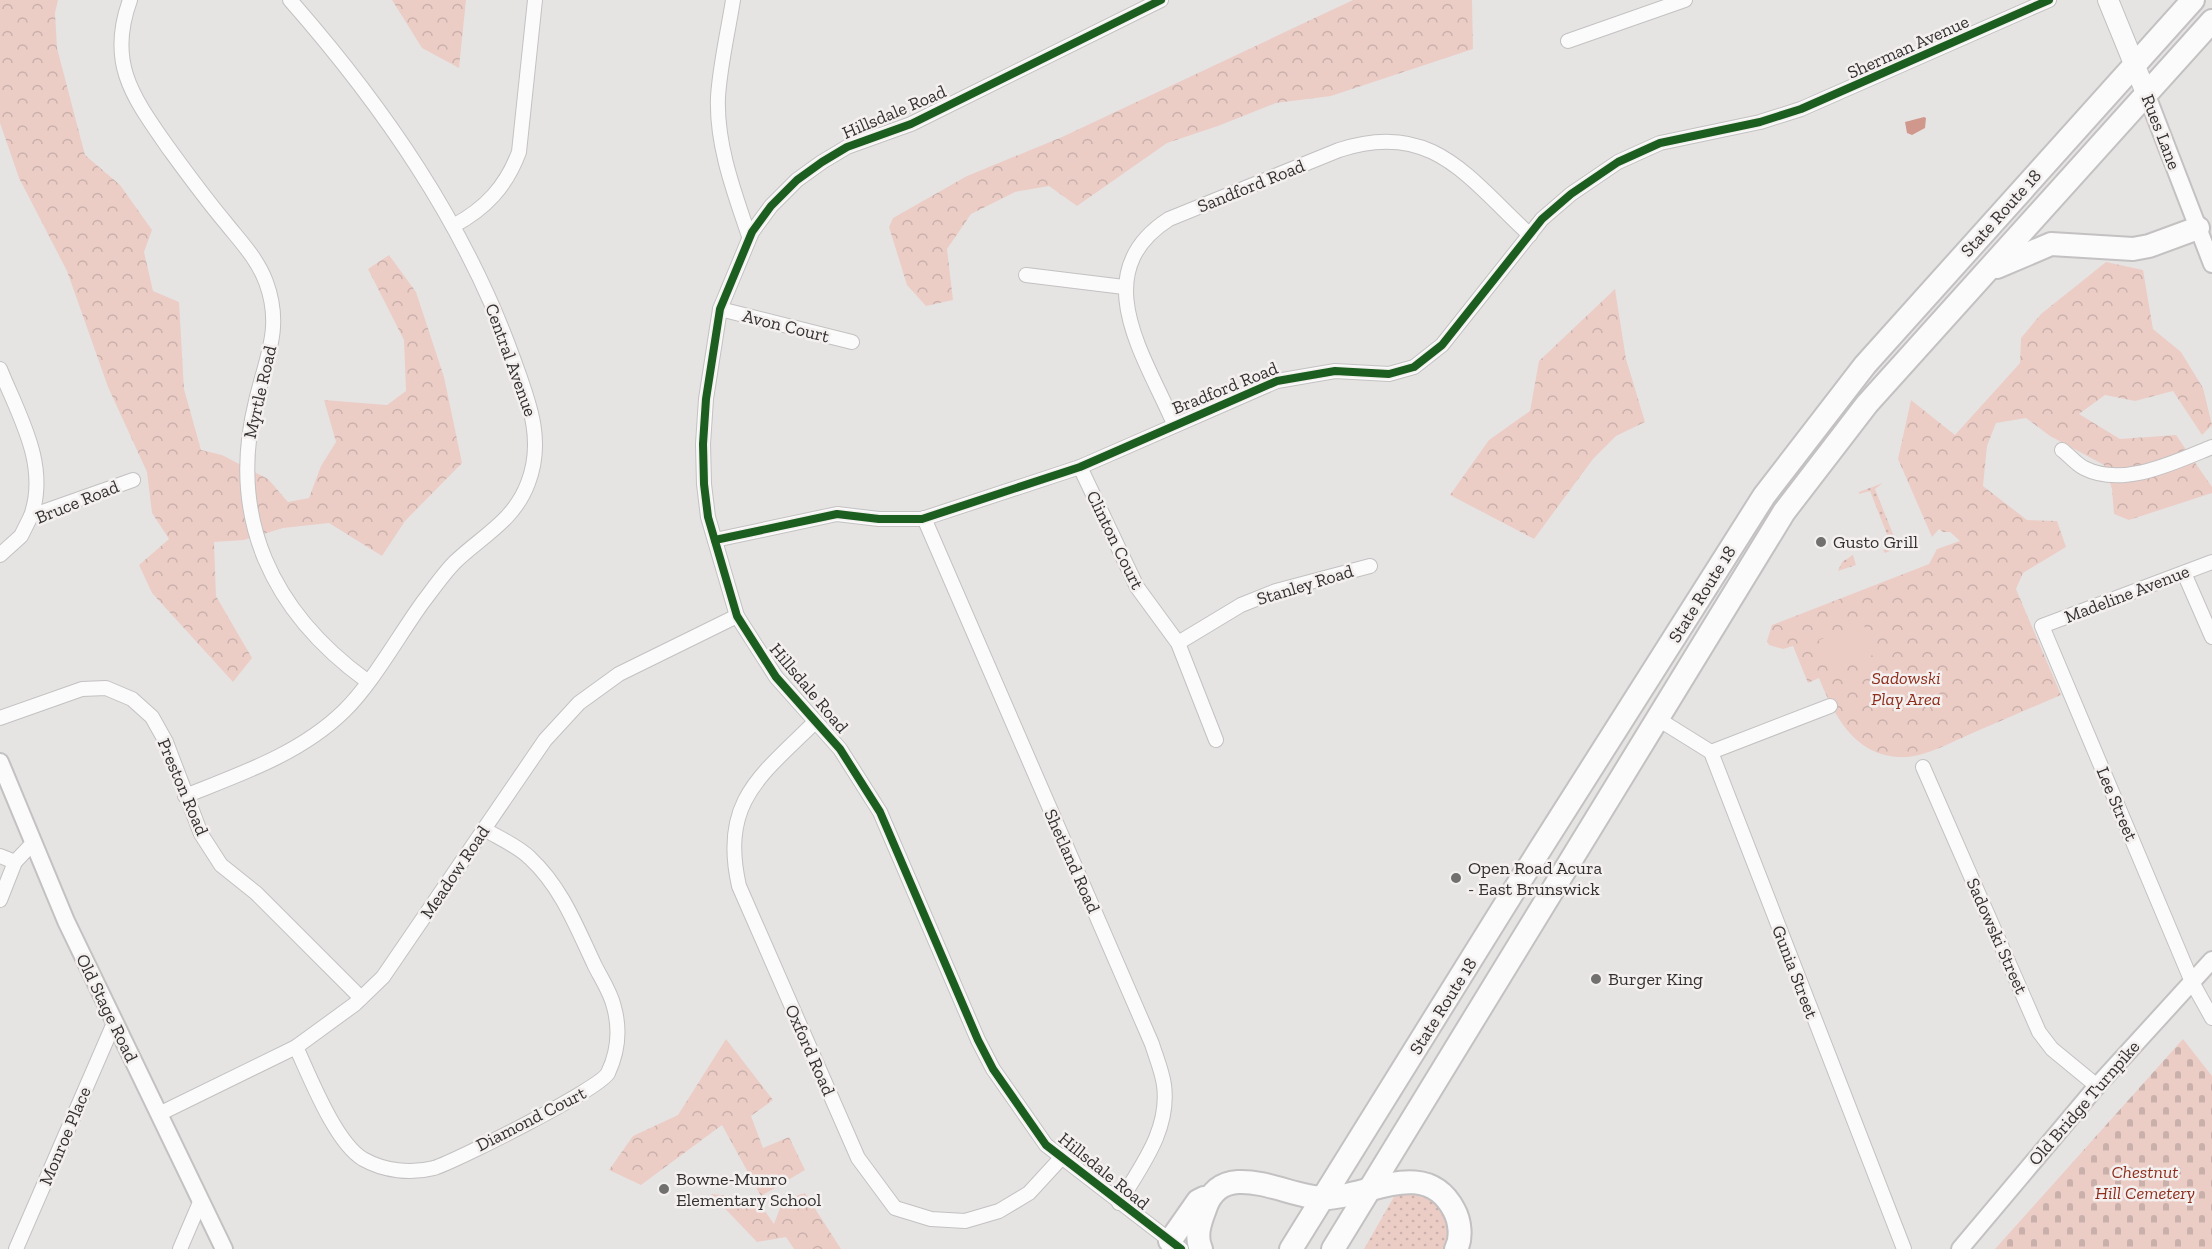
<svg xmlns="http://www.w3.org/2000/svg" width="2212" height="1249" font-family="'Zilla Slab',serif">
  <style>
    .grass { fill: url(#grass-dots) }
    .forest { fill: url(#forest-crowns) }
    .cemetery { fill: url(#cemetery-stones) }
    .garden { fill: #ebcdc6 }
    .water { fill: #d0988c }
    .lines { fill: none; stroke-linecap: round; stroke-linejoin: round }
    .minor-casing { stroke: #c3c1c1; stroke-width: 16 }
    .tertiary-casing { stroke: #c3c1c1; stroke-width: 20 }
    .secondary-casing { stroke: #c3c1c1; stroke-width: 22 }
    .trunk-casing { stroke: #c3c1c1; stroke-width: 26 }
    .minor { stroke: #fbfbfb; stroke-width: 14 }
    .tertiary { stroke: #fbfbfb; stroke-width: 16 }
    .secondary { stroke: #fbfbfb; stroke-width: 20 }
    .trunk { stroke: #fbfbfb; stroke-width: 22 }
    .cycleway-casing { stroke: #f4f0ef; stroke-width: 11 }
    .cycleway { stroke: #1b5e20; stroke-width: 8 }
    .poi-dot { fill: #72706f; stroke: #f4f0ef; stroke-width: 2 }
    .labels { text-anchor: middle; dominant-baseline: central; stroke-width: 5; stroke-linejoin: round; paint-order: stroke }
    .street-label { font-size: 18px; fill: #333131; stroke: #f4f0ef }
    .poi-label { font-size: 18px; fill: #333131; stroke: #f4f0ef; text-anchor: start }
    .park-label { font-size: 18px; font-style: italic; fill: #8e2e1d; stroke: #f4f0ef }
  </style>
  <defs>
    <pattern id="grass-dots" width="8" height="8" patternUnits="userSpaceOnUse" patternTransform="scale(1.5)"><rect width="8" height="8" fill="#ebcdc6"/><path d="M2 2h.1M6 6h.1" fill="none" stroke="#cab0ab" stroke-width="1.8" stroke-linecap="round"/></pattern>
    <pattern id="forest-crowns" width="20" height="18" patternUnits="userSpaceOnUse" patternTransform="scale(1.5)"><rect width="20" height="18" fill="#ebcdc6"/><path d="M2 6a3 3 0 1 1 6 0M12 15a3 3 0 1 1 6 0" fill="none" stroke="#cab0ab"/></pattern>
    <pattern id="cemetery-stones" width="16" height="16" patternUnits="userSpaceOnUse" patternTransform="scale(1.5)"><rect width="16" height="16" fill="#ebcdc6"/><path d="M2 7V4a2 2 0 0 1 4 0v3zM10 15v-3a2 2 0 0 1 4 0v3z" fill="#cab0ab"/></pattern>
  </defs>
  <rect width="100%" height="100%" fill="#e6e4e3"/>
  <g class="grass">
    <polygon points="1883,483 1875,489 1897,544 1905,542 1907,544 1885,553 1883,550 1892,547 1870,491 1859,494 1859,492"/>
    <polygon points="1853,555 1856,565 1838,571 1842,562"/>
    <path d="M1407 1191C1441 1195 1456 1216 1446 1249H1364L1395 1195Z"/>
  </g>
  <g class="forest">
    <polygon points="0,0 58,0 55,13 57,48 85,155 120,185 152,230 144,252 153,291 179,302 184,389 201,450 222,455 268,479 288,502 309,498 321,466 336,442 324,400 387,405 406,391 404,340 368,269 389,255 416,292 444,377 462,463 405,521 382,556 329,523 283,528 244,540 214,542 216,596 252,658 233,682 152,593 139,565 169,539 152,513 147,472 108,387 67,271 19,178 0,123"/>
    <polygon points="392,0 466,0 459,68 422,48"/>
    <polygon points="1353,0 1472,0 1473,49 1331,96 1276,103 1218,126 1167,143 1077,206 1049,186 1015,192 971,214 947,249 953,300 926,306 907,285 889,227 893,218 967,176 1062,137"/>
    <path d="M2106 262 2143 270 2153 329 2181 352 2203 388 2212 425 2202 435 2173 391 2135 401 2105 395 2079 414 2120 439 2176 435 2212 487V493L2129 520 2114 514 2112 489 2104 465 2050 436 2026 418 1996 423 1987 446 1983 486 2027 520 2057 521 2066 547 2023 573 2016 589 2061 695C2030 708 1999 722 1968 735 1950 743 1928 755 1908 757 1857 760 1835 718 1819 678L1808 683 1793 646 1783 649 1769 645 1767 641 1772 625 1929 564 1937 549 1960 541 1950 532H1943L1939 529 1932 537 1898 459 1911 400 1955 435 2020 363 2021 338 2041 314Z"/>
    <polygon points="1615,289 1626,359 1645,422 1616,436 1593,459 1534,539 1450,495 1489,440 1530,411 1539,361"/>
    <polygon points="726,1039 773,1100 751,1116 763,1148 789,1137 805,1170 761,1196 722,1125 641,1185 609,1170 633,1136 678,1115"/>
    <polygon points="805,1193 841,1249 794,1249 786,1237 757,1242 711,1194 756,1198 774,1224 783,1200"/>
  </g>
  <polygon class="cemetery" points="2183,1039 2212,1076 2212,1249 1995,1249"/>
  <polygon class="garden" points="1864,625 1873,655 1828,670 1819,640"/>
  <polygon class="water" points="1924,117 1926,118 1925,128 1912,135 1907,133 1905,122"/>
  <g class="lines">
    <g class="minor-casing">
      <g id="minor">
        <path d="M130 0C107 63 133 97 167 146 186 172 204 197 225 222 240 241 257 258 266 282 283 328 266 357 256 401 227 518 272 612 367 681"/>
        <path d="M733 0C728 32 720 65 718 97 716 144 734 192 749 236"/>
        <polyline points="1161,0 911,124 847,147 822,162 797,180 771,206 752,232 720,309 706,399 703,444 704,484 708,517 737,616 776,677 840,749 880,812 978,1040 993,1069 1046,1145 1181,1249"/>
        <polyline points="1568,41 1685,0"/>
        <path d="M453 226C485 209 506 187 519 152L535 0"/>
        <polyline points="1026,275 1124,287"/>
        <polyline points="720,309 852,342"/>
        <path d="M0 369C19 416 49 465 31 516"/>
        <path d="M1174 424C1145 356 1085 273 1169 219L1339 150C1432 119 1468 178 1530 235"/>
        <path d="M2062 450C2069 455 2076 464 2084 468 2123 488 2175 462 2212 447"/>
        <polyline points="1080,467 1137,587 1178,643 1216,740"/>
        <path d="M924 518 1152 1044C1156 1057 1162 1071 1164 1085 1170 1130 1141 1166 1119 1203"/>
        <polyline points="715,540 837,514 879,519 922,519 1080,467 1277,381 1335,371 1389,374 1414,367 1442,345 1542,219 1571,194 1618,162 1660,143 1760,122 1801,109 2049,0"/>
        <polyline points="0,555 21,536 31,516 133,480"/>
        <polyline points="2212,562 2042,626 2192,982 2212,1018"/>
        <polyline points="2184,573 2212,637"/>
        <polyline points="1178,643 1241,605 1276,591 1370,566"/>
        <polyline points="0,718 82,689 106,688 132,699 152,717 166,742 201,834 221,865 256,893 361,998"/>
        <polyline points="1658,719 1711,752 1904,1249"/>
        <path d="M815 722C760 776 720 802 739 886L858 1158 895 1208 931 1219 965 1221 999 1211 1029 1193 1063 1156"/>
        <polyline points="1711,752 1830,706"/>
        <polyline points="1923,767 2039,1032 2052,1049 2097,1086"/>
        <path d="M185 796C240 774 300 754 344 711 372 684 399 635 423 602 433 589 444 573 455 562 482 536 514 521 528 483 545 439 528 400 513 358 465 224 383 106 290 0"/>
        <polyline points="0,856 15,862"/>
        <polyline points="0,900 15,862 33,843"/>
        <path d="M296 1047C310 1077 335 1142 363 1159 384 1171 411 1174 434 1168 456 1161 600 1089 608 1073 618 1052 620 1029 614 1007 611 993 601 978 595 966 576 926 562 888 530 858 518 846 499 838 484 829"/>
        <polyline points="159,1114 296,1047 355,1004 383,977 545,740 579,703 619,674 737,616"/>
        <polyline points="16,1249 114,1023"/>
        <polyline points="180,1249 201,1200"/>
      </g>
    </g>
    <g class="tertiary-casing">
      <g id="tertiary">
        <polyline points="2146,93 2212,264"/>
        <polyline points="0,762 66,921 224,1249"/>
        <polyline points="1960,1249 2097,1086 2212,960"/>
      </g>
    </g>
    <g class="secondary-casing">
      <polyline id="secondary" points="2108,0 2146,93"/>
    </g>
    <g class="trunk-casing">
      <g id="trunk">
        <polyline points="1997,267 2051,244 2133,249 2149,246 2198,228"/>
        <polyline points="1170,1241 1198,1201 1204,1198"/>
        <path d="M1201 1249C1195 1236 1200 1222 1205 1209 1223 1154 1290 1200 1326 1198 1368 1197 1426 1156 1454 1210 1460 1221 1462 1238 1456 1249"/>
        <polyline points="1291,1249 1513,892 1764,496 1865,365 2193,0"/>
        <polyline points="1333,1249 1784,512 1867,404 2212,21"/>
      </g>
    </g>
    <use href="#minor" class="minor"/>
    <use href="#tertiary" class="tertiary"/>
    <use href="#secondary" class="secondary"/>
    <use href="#trunk" class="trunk"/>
    <g class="cycleway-casing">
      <g id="cycleway">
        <polyline points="1161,0 911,124 847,147 822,162 797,180 771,206 752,232 720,309 706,399 703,444 704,484 708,517 737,616 776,677 840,749 880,812 978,1040 993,1069 1046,1145 1181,1249"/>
        <polyline points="715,540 837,514 879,519 922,519 1080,467 1277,381 1335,371 1389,374 1414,367 1442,345 1542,219 1571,194 1618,162 1660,143 1760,122 1801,109 2049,0"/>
      </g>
    </g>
    <use href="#cycleway" class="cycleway"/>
  </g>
  <g class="poi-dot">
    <circle cx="1821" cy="542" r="6"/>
    <circle cx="1456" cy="878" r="6"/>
    <circle cx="1596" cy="979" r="6"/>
    <circle cx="664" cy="1189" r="6"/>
  </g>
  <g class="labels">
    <g class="street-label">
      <text transform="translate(1908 47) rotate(-24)">Sherman Avenue</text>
      <text transform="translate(894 112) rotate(-23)">Hillsdale Road</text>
      <text transform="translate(2161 132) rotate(69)">Rues Lane</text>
      <text transform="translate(1251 186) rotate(-22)">Sandford Road</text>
      <text transform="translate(2001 213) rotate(-48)">State Route 18</text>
      <text transform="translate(786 326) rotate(14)">Avon Court</text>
      <text transform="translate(511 360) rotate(70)">Central Avenue</text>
      <text transform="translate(1225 388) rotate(-22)">Bradford Road</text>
      <text transform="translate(260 392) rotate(-77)">Myrtle Road</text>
      <text transform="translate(77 502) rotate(-22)">Bruce Road</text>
      <text transform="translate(1115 540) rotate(64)">Clinton Court</text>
      <text transform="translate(1305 585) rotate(-17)">Stanley Road</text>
      <text transform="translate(1702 594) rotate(-58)">State Route 18</text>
      <text transform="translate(2127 594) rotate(-21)">Madeline Avenue</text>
      <text transform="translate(809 688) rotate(50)">Hillsdale Road</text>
      <text transform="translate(183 787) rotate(67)">Preston Road</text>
      <text transform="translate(2117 804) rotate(67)">Lee Street</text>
      <text transform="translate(1072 861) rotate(66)">Shetland Road</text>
      <text transform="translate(455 872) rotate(-56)">Meadow Road</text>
      <text transform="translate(1997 936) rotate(66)">Sadowski Street</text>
      <text transform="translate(1795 972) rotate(69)">Gunia Street</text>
      <text transform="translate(1443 1006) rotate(-58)">State Route 18</text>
      <text transform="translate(107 1008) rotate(64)">Old Stage Road</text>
      <text transform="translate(810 1050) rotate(66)">Oxford Road</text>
      <text transform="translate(2084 1103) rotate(-49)">Old Bridge Turnpike</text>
      <text transform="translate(531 1119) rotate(-27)">Diamond Court</text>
      <text transform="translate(65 1136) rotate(-67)">Monroe Place</text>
      <text transform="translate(1104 1171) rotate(39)">Hillsdale Road</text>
    </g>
    <g class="poi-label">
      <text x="1833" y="542">Gusto Grill</text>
      <text x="1468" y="868">Open Road Acura<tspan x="1468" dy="21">- East Brunswick</tspan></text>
      <text x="1608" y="979">Burger King</text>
      <text x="676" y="1179">Bowne-Munro<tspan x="676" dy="21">Elementary School</tspan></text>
    </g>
    <g class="park-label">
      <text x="1906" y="678">Sadowski<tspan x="1906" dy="21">Play Area</tspan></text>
      <text x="2145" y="1172">Chestnut<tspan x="2145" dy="21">Hill Cemetery</tspan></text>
    </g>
  </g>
</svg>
